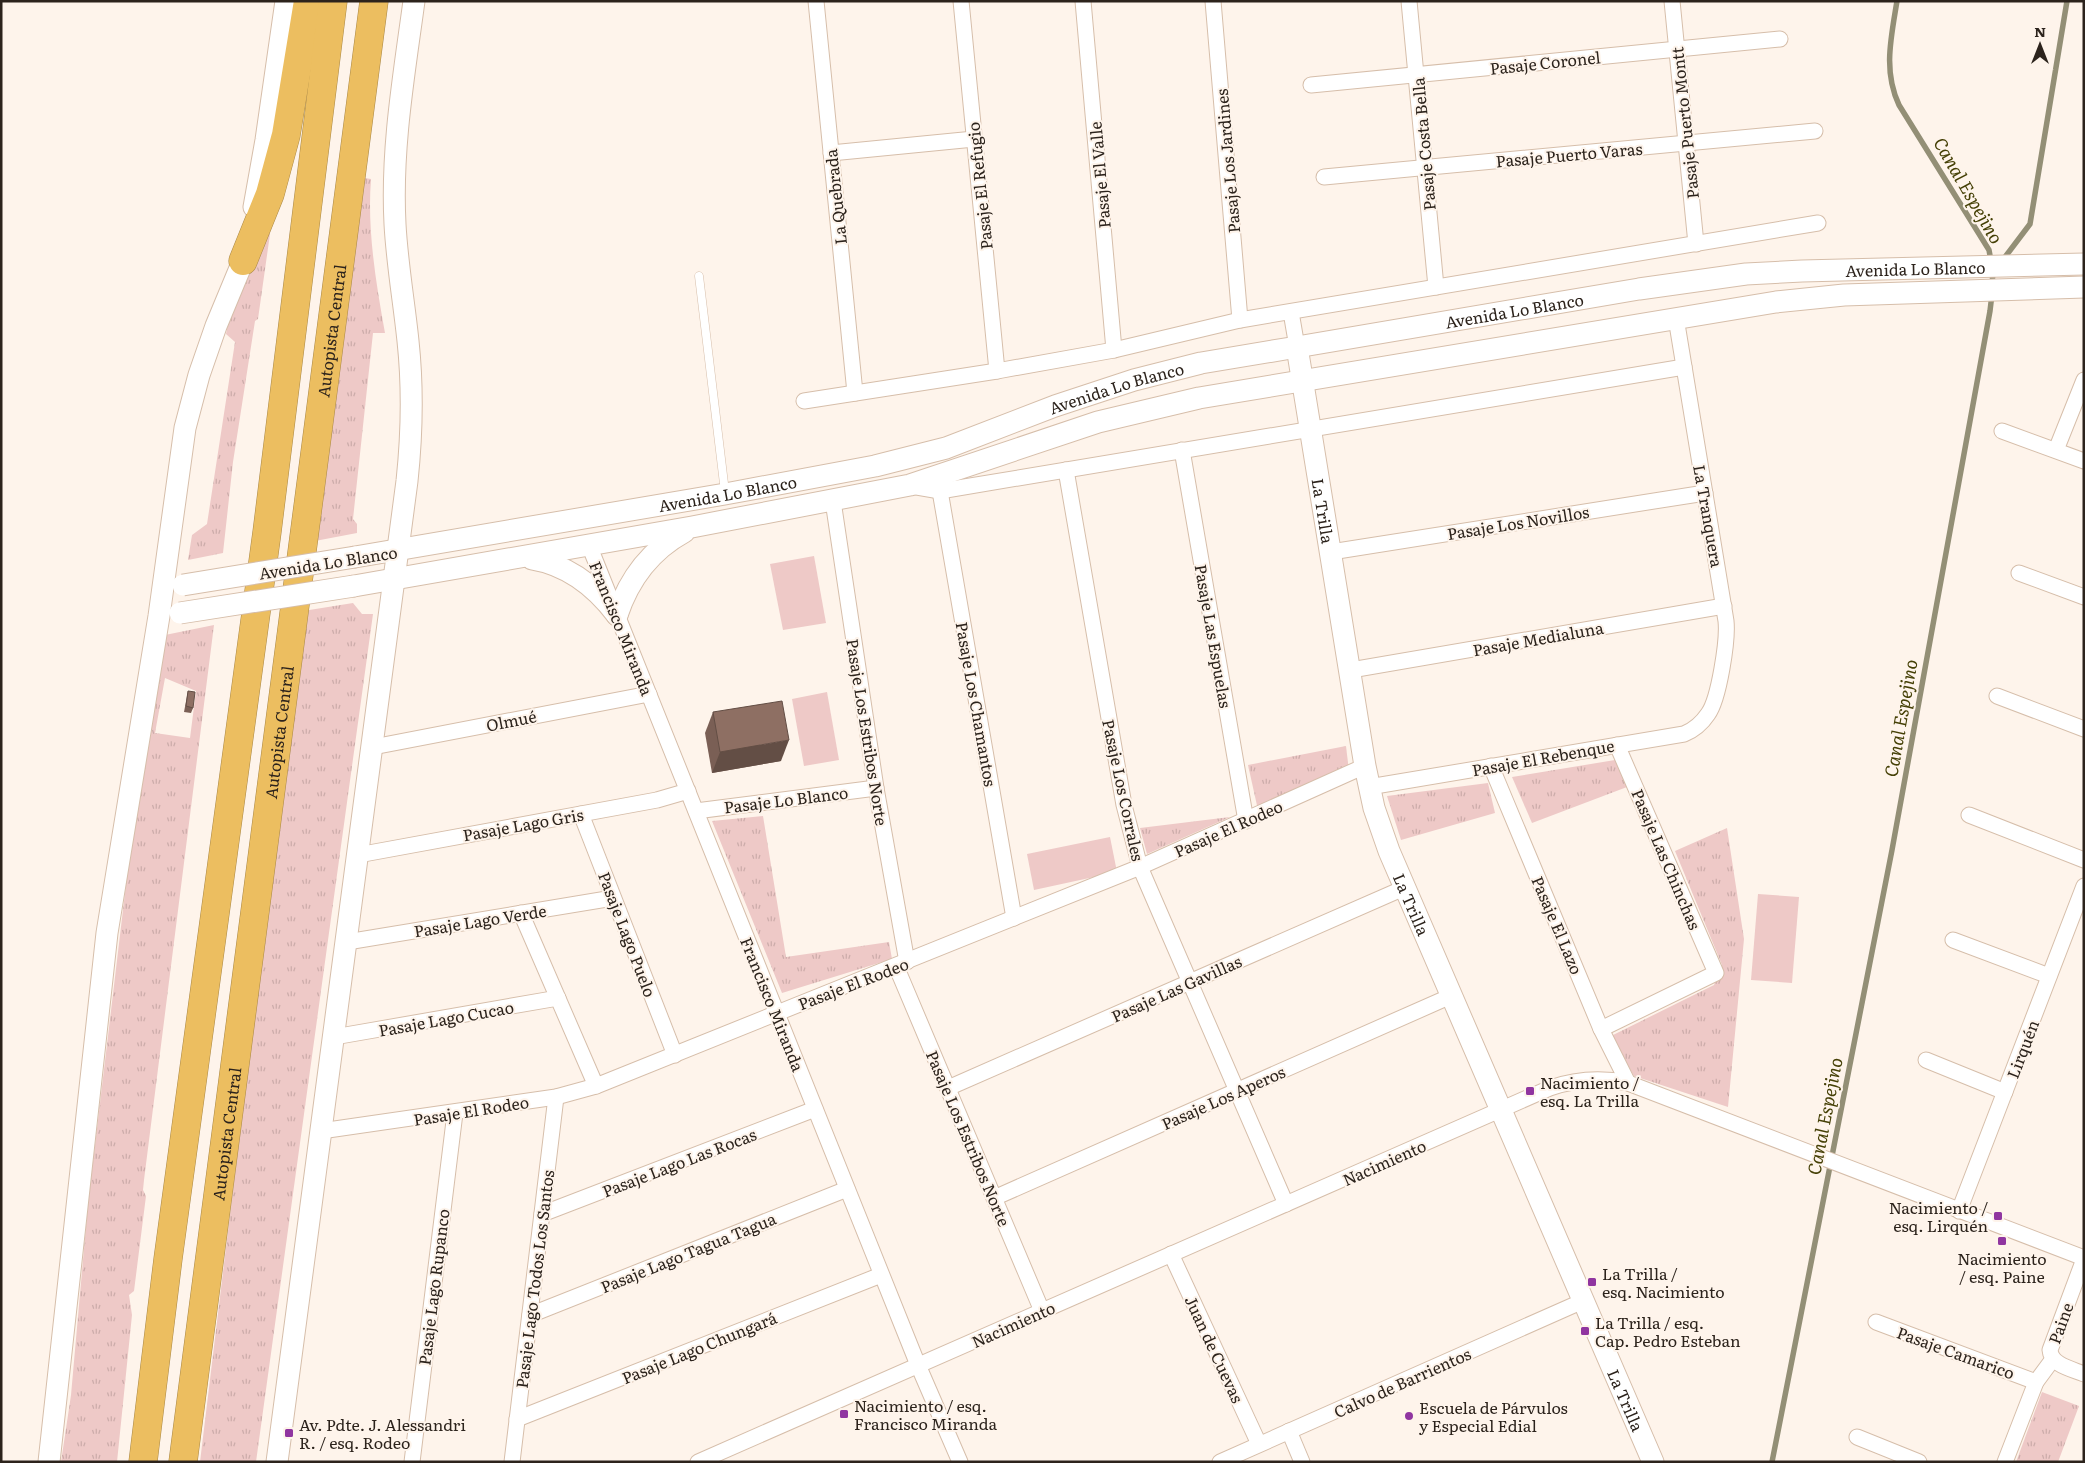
<svg xmlns="http://www.w3.org/2000/svg" width="2085" height="1463" font-family="Literata,serif">
  <style>
    .grass { fill: url(#grass-tufts); fill-rule: evenodd }
    .green { fill: #eec9c7 }
    .lines { fill: none; stroke-linecap: round; stroke-linejoin: round }
    .stream { stroke: #938f76; stroke-width: 5.5 }
    .lane-casing { stroke: #d6beaa; stroke-width: 9 }
    .street-casing { stroke: #d6beaa; stroke-width: 17 }
    .secondary-casing { stroke: #d6beaa; stroke-width: 23 }
    .highway-casing { stroke: #a98848; stroke-width: 29 }
    .lane { stroke: #fff; stroke-width: 8 }
    .street { stroke: #fff; stroke-width: 15 }
    .secondary { stroke: #fff; stroke-width: 21 }
    .highway { stroke: #ecbe60; stroke-width: 28 }
    .secondary-bridge-casing { stroke: #d6beaa; stroke-width: 23; stroke-linecap: butt }
    .secondary-bridge { stroke: #fff; stroke-width: 21 }
    .wall { fill: #7a5f55 }
    .shaded-wall { fill: #634e45 }
    .building { fill: #8e6f63; stroke: #634e45 }
    .poi-dot { fill: #9035a0; stroke: #fef4eb; stroke-width: 2 }
    .labels { text-anchor: middle; dominant-baseline: central; stroke-width: 4; stroke-linejoin: round; paint-order: stroke }
    .street-label { font-size: 16px; fill: #2c231c; stroke: #fef4eb }
    .poi-label { font-size: 16px; fill: #2c231c; stroke: #fef4eb; text-anchor: start }
    .water-label { font-size: 18px; font-style: italic; fill: #454006; stroke: #fef4eb }
  </style>
  <defs>
    <pattern id="grass-tufts" width="24" height="20" patternUnits="userSpaceOnUse" patternTransform="scale(1.25)"><rect width="24" height="20" fill="#eec9c7"/><path d="M3 7l-1-3M5 7V3M7 7l1-3M15 17l-1-3M17 17v-4M19 17l1-3" fill="none" stroke="#ccacaa"/></pattern>
  </defs>
  <rect width="100%" height="100%" fill="#fef4eb"/>
  <g class="grass">
    <path d="M359 177 371 179C367 230 376 283 385 333H373L353 519 357 524V533L315 541Z"/>
    <polygon points="260,227 270,234 258,319 255,321 233,462 223,553 188,560 192,535 207,524 235,342 226,334 233,298"/>
    <polygon points="353,603 362,614 373,614 256,1462 200,1462 303,611"/>
    <path d="M214 625 144 1180 143 1190 146 1196 134 1291 129 1295 132 1315 117 1462H61L71 1395 88 1204 130 851 165 635ZM165 678 196 691 190 738 155 733Z"/>
    <polygon points="1346,746 1349,771 1258,810 1248,765"/>
    <polygon points="1615,760 1627,787 1532,823 1512,777"/>
    <polygon points="1488,783 1495,813 1401,840 1387,796"/>
    <polygon points="763,816 786,957 889,942 892,959 782,993 712,821"/>
    <polygon points="1230,817 1147,854 1140,828"/>
    <polygon points="1727,828 1744,939 1728,1107 1634,1076 1611,1036 1714,985 1722,965 1675,851"/>
    <polygon points="2042,1392 2079,1406 2058,1462 2016,1462"/>
  </g>
  <g class="green">
    <polygon points="814,556 826,623 783,630 770,564"/>
    <polygon points="827,692 839,760 804,766 792,699"/>
    <polygon points="1110,837 1117,872 1034,890 1027,854"/>
    <polygon points="1758,894 1799,897 1792,983 1751,980"/>
  </g>
  <g class="lines">
    <g class="stream">
      <path d="M1897 1C1891 38 1883 71 1899 105L1989 250 1993 272 1992 285"/>
      <polyline points="2002,261 2030,224 2067,1"/>
      <polyline points="1772,1462 1892,850 1990,311 1992,294"/>
    </g>
    <g class="lane-casing">
      <polyline id="lane" points="699,276 725,492"/>
    </g>
    <g class="street-casing">
      <g id="street">
        <polyline points="816,1 855,393"/>
        <polyline points="961,1 997,371"/>
        <polyline points="1083,1 1114,350"/>
        <polyline points="1213,1 1240,320"/>
        <polyline points="1409,1 1436,287"/>
        <polyline points="1672,1 1696,244"/>
        <polyline points="1311,85 1780,39"/>
        <polyline points="831,153 974,139"/>
        <polyline points="1324,177 1815,131"/>
        <polyline points="1291,312 1297,347"/>
        <polyline points="804,401 997,371 1114,350 1240,320 1818,223"/>
        <polyline points="2002,431 2084,461"/>
        <polyline points="1182,450 1246,821"/>
        <polyline points="2056,450 2084,380"/>
        <polyline points="1066,470 1124,805 1140,867 1286,1204"/>
        <polyline points="911,486 940,491 1684,367"/>
        <polyline points="940,491 1014,918"/>
        <polyline points="833,501 876,788 907,962"/>
        <polyline points="589,545 918,1365 960,1462"/>
        <polyline points="1331,552 1705,493"/>
        <polyline points="2019,573 2084,597"/>
        <polyline points="1351,670 1724,606"/>
        <polyline points="1997,696 2084,729"/>
        <polyline points="373,747 649,694"/>
        <polyline points="1491,766 1601,1029 1628,1083"/>
        <path d="M1369 787 1684 734C1694 730 1702 723 1708 714 1719 699 1728 640 1726 621L1676 318"/>
        <polyline points="696,811 876,788"/>
        <polyline points="581,814 675,1055"/>
        <polyline points="1969,815 2084,860"/>
        <polyline points="358,855 657,800 688,791"/>
        <polyline points="521,913 596,1086"/>
        <polyline points="1953,940 2049,976"/>
        <polyline points="347,942 613,898"/>
        <polyline points="896,966 1042,1311"/>
        <polyline points="1601,1029 1716,973 1617,745"/>
        <polyline points="334,1037 558,998"/>
        <polyline points="1926,1060 2005,1092"/>
        <polyline points="948,1088 1404,888"/>
        <polyline points="321,1131 556,1097 596,1086 1140,867 1365,766"/>
        <polyline points="994,1198 1451,996"/>
        <polyline points="1959,1211 2084,886"/>
        <polyline points="542,1214 815,1109"/>
        <polyline points="1171,1254 1259,1444"/>
        <path d="M2084 1259 2050 1350C2051 1365 2072 1369 2084 1374"/>
        <polyline points="530,1315 847,1189"/>
        <polyline points="1876,1322 2036,1382"/>
        <polyline points="517,1419 881,1275"/>
        <polyline points="1289,1431 1302,1462"/>
        <polyline points="1857,1437 1919,1462"/>
        <polyline points="412,1462 455,1113"/>
        <polyline points="512,1462 556,1097"/>
        <path d="M698 1462 1550 1088C1576 1079 1600 1077 1628 1083L2084 1258"/>
        <polyline points="1220,1462 1583,1301"/>
        <polyline points="2005,1462 2036,1382 2053,1359"/>
      </g>
    </g>
    <g class="secondary-casing">
      <g id="secondary">
        <polyline points="254,207 266,140 286,1"/>
        <path id="s1" d="M1297 347 1365 766 1374 808 1389 851 1653 1462"/>
        <path id="s2" d="M355 557 725 494 875 466 946 448 1055 406 1134 380 1201 363 1297 347 1639 289 1746 274 1802 271 2084 264"/>
        <path d="M532 559C568 565 595 586 617 615"/>
        <polyline points="354,586 692,527 910,485 1098,422 1199,398 1776,302 1844,295 2084,287"/>
        <path d="M617 615C629 579 651 550 684 532"/>
        <polyline points="49,1462 107,933 159,616 185,428 199,375 216,326 243,261 246,247"/>
        <path d="M277 1462 407 481C412 434 413 388 408 341 404 302 397 263 395 224 391 149 404 75 414 1"/>
      </g>
    </g>
    <g class="highway-casing">
      <g id="highway">
        <polyline points="243,261 270,194 286,135 308,1"/>
        <polyline points="143,1462 168,1259 267,532 333,1"/>
        <path id="s3" d="M183 1462 374 1"/>
      </g>
    </g>
    <use href="#lane" class="lane"/>
    <use href="#street" class="street"/>
    <use href="#secondary" class="secondary"/>
    <use href="#highway" class="highway"/>
    <g class="secondary-bridge-casing">
      <g id="secondary-bridge">
        <polyline points="183,585 355,557"/>
        <polyline points="180,613 354,586"/>
      </g>
    </g>
    <use href="#secondary-bridge" class="secondary-bridge"/>
  </g>
  <g class="wall">
    <polygon points="188,691 193,708 191,713 184,712 187,696"/>
    <polygon points="713,712 781,761 712,773 705,733"/>
  </g>
  <polygon class="shaded-wall" points="789,740 781,761 712,773 720,752"/>
  <g class="building">
    <polygon points="188,691 195,692 193,708 186,706"/>
    <polygon points="782,701 789,740 720,752 713,712"/>
  </g>
  <g class="poi-dot">
    <rect x="1525" y="1086" width="10" height="10" rx="2.5"/>
    <rect x="1993" y="1211" width="10" height="10" rx="2.5"/>
    <rect x="1997" y="1236" width="10" height="10" rx="2.5"/>
    <rect x="1587" y="1277" width="10" height="10" rx="2.5"/>
    <rect x="1580" y="1326" width="10" height="10" rx="2.5"/>
    <rect x="839" y="1409" width="10" height="10" rx="2.5"/>
    <circle cx="1409" cy="1416" r="5"/>
    <rect x="284" y="1428" width="10" height="10" rx="2.5"/>
  </g>
  <g class="labels">
    <g class="street-label">
      <text transform="translate(1545 62) rotate(-6)">Pasaje Coronel</text>
      <text transform="translate(1684 123) rotate(-96)">Pasaje Puerto Montt</text>
      <text transform="translate(1423 144) rotate(-95)">Pasaje Costa Bella</text>
      <text transform="translate(1569 154) rotate(-5)">Pasaje Puerto Varas</text>
      <text transform="translate(1227 161) rotate(-95)">Pasaje Los Jardines</text>
      <text transform="translate(1099 175) rotate(-95)">Pasaje El Valle</text>
      <text transform="translate(979 186) rotate(-96)">Pasaje El Refugio</text>
      <text transform="translate(835 197) rotate(-96)">La Quebrada</text>
      <text stroke="none"><textPath href="#s2" startOffset="1592">Avenida Lo Blanco</textPath></text>
      <text stroke="none"><textPath href="#s2" startOffset="1188">Avenida Lo Blanco</textPath></text>
      <text stroke="none"><textPath href="#s3" startOffset="1141">Autopista Central</textPath></text>
      <text stroke="none"><textPath href="#s2" startOffset="782">Avenida Lo Blanco</textPath></text>
      <text stroke="none"><textPath href="#s2" startOffset="378">Avenida Lo Blanco</textPath></text>
      <text stroke="none"><textPath href="#s1" startOffset="166">La Trilla</textPath></text>
      <text transform="translate(1709 516) rotate(80)">La Tranquera</text>
      <text transform="translate(1518 522) rotate(-9)">Pasaje Los Novillos</text>
      <text transform="translate(328 562) rotate(-9)">Avenida Lo Blanco</text>
      <text transform="translate(622 628) rotate(68)">Francisco Miranda</text>
      <text transform="translate(1214 636) rotate(80)">Pasaje Las Espuelas</text>
      <text transform="translate(1538 638) rotate(-10)">Pasaje Medialuna</text>
      <text transform="translate(977 704) rotate(80)">Pasaje Los Chamantos</text>
      <text transform="translate(511 720) rotate(-11)">Olmué</text>
      <text stroke="none"><textPath href="#s3" startOffset="736">Autopista Central</textPath></text>
      <text transform="translate(868 732) rotate(81)">Pasaje Los Estribos Norte</text>
      <text transform="translate(1543 757) rotate(-10)">Pasaje El Rebenque</text>
      <text transform="translate(1124 790) rotate(78)">Pasaje Los Corrales</text>
      <text transform="translate(786 799) rotate(-7)">Pasaje Lo Blanco</text>
      <text transform="translate(523 824) rotate(-10)">Pasaje Lago Gris</text>
      <text transform="translate(1228 828) rotate(-24)">Pasaje El Rodeo</text>
      <text transform="translate(1667 859) rotate(67)">Pasaje Las Chinchas</text>
      <text stroke="none"><textPath href="#s1" startOffset="571">La Trilla</textPath></text>
      <text transform="translate(480 920) rotate(-9)">Pasaje Lago Verde</text>
      <text transform="translate(1558 925) rotate(67)">Pasaje El Lazo</text>
      <text transform="translate(628 934) rotate(69)">Pasaje Lago Puelo</text>
      <text transform="translate(853 983) rotate(-21)">Pasaje El Rodeo</text>
      <text transform="translate(1176 988) rotate(-24)">Pasaje Las Gavillas</text>
      <text transform="translate(773 1004) rotate(68)">Francisco Miranda</text>
      <text transform="translate(446 1018) rotate(-10)">Pasaje Lago Cucao</text>
      <text transform="translate(2022 1049) rotate(-69)">Lirquén</text>
      <text transform="translate(1223 1097) rotate(-24)">Pasaje Los Aperos</text>
      <text transform="translate(471 1110) rotate(-9)">Pasaje El Rodeo</text>
      <text stroke="none"><textPath href="#s3" startOffset="331">Autopista Central</textPath></text>
      <text transform="translate(969 1138) rotate(67)">Pasaje Los Estribos Norte</text>
      <text transform="translate(679 1162) rotate(-21)">Pasaje Lago Las Rocas</text>
      <text transform="translate(1384 1162) rotate(-24)">Nacimiento</text>
      <text transform="translate(688 1252) rotate(-22)">Pasaje Lago Tagua Tagua</text>
      <text transform="translate(534 1279) rotate(-83)">Pasaje Lago Todos Los Santos</text>
      <text transform="translate(433 1287) rotate(-83)">Pasaje Lago Rupanco</text>
      <text transform="translate(2060 1323) rotate(-70)">Paine</text>
      <text transform="translate(1013 1324) rotate(-24)">Nacimiento</text>
      <text transform="translate(699 1347) rotate(-22)">Pasaje Lago Chungará</text>
      <text transform="translate(1215 1349) rotate(65)">Juan de Cuevas</text>
      <text transform="translate(1956 1352) rotate(20)">Pasaje Camarico</text>
      <text transform="translate(1402 1382) rotate(-24)">Calvo de Barrientos</text>
      <text stroke="none"><textPath href="#s1" startOffset="1111">La Trilla</textPath></text>
    </g>
    <g class="poi-label">
      <text x="1540" y="1082">Nacimiento /<tspan x="1540" dy="18">esq. La Trilla</tspan></text>
      <text x="1988" y="1207" text-anchor="end">Nacimiento /<tspan x="1988" dy="18">esq. Lirquén</tspan></text>
      <text x="2002" y="1258" text-anchor="middle">Nacimiento<tspan x="2002" dy="18">/ esq. Paine</tspan></text>
      <text x="1602" y="1273">La Trilla /<tspan x="1602" dy="18">esq. Nacimiento</tspan></text>
      <text x="1595" y="1322">La Trilla / esq.<tspan x="1595" dy="18">Cap. Pedro Esteban</tspan></text>
      <text x="854" y="1405">Nacimiento / esq.<tspan x="854" dy="18">Francisco Miranda</tspan></text>
      <text x="1419" y="1407">Escuela de Párvulos<tspan x="1419" dy="18">y Especial Edial</tspan></text>
      <text x="299" y="1424">Av. Pdte. J. Alessandri<tspan x="299" dy="18">R. / esq. Rodeo</tspan></text>
    </g>
    <g class="water-label">
      <text transform="translate(1969 190) rotate(60)">Canal Espejino</text>
      <text transform="translate(1900 718) rotate(-80)">Canal Espejino</text>
      <text transform="translate(1824 1116) rotate(-79)">Canal Espejino</text>
    </g>
  </g>
  <rect width="2085" height="1463" fill="none" stroke="#2c231c" stroke-width="5"/>
  <g transform="translate(2040 45)" stroke="#fef4eb" stroke-width="4" paint-order="stroke">
  <path d="M0-4L9 19L0 12L-9 19Z" fill="#2c231c"/>
  <text y="-8" font-size="14" font-weight="bold" text-anchor="middle" fill="#2c231c">N</text>
  </g>
</svg>
